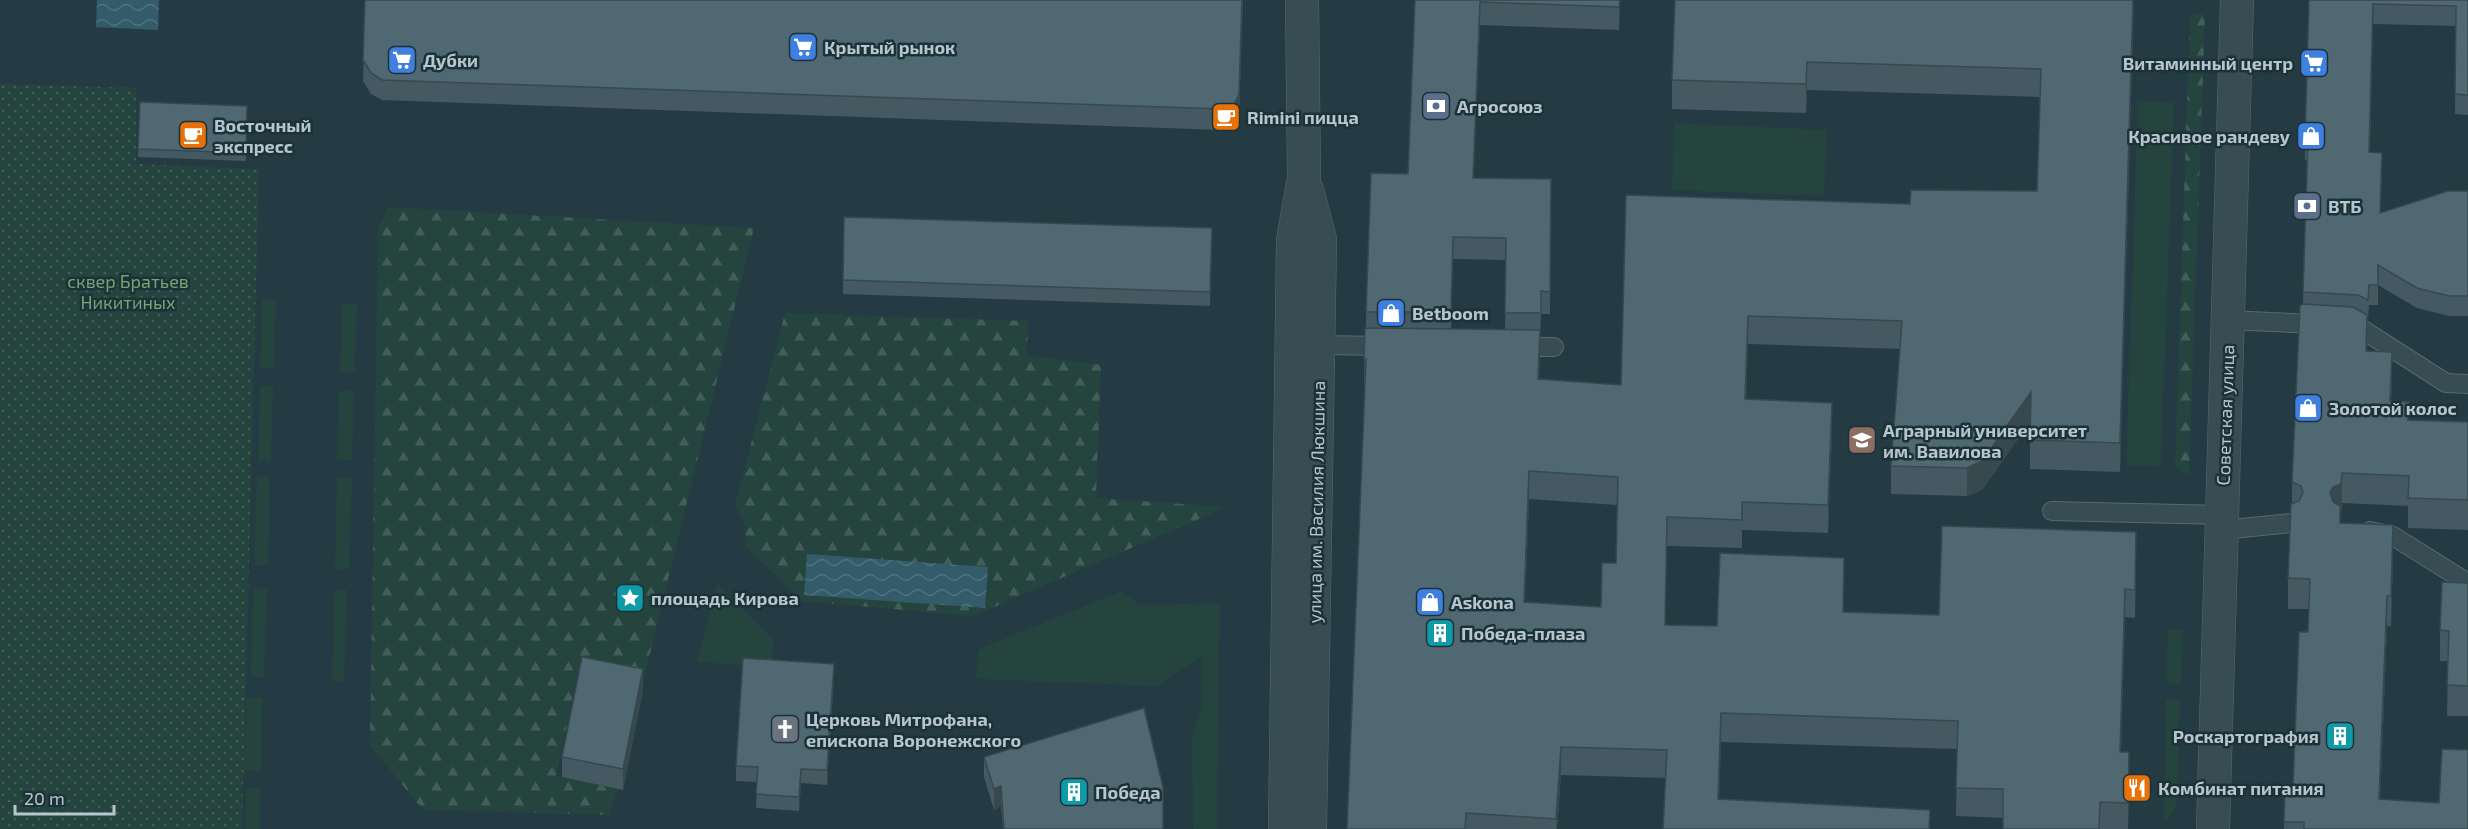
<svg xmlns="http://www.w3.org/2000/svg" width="2468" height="829" font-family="'Exo 2',sans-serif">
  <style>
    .green { fill: #26443e }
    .forest { fill: url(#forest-firs) }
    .park { fill: url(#park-dots) }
    .water { fill: url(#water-waves) }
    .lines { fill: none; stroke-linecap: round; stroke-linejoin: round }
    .service-casing { stroke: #566970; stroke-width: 20 }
    .minor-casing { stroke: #566970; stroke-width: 34 }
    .service { stroke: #384c53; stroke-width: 18 }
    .minor { stroke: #384c53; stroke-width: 33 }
    .wall { fill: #445961; fill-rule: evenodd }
    .shaded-wall { fill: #37494f }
    .building { fill: #4f6871; stroke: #37494f; stroke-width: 1.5; fill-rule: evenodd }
    .labels { text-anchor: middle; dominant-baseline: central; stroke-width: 5; stroke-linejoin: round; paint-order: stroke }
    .poi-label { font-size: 18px; font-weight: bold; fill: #b5c6cd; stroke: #1d3138; text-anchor: start }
    .park-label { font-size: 18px; fill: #76a572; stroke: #1d3138 }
    .street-label { font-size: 18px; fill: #b5c6cd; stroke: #1d3138 }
  </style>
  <defs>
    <pattern id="forest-firs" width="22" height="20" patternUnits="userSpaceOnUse" patternTransform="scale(1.5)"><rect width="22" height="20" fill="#26443e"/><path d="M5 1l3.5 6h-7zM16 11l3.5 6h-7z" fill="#435e59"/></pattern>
    <pattern id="park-dots" width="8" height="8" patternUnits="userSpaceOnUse" patternTransform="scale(1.5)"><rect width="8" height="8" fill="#26443e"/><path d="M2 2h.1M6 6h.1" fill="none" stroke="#435e59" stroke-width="1.8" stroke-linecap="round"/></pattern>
    <pattern id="water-waves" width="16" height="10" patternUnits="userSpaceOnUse" patternTransform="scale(1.5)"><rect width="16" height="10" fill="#345b6a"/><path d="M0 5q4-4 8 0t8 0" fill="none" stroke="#4f717e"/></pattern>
  </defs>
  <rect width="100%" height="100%" fill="#243b43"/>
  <g class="green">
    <polygon points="2138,101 2174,103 2161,466 2126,465"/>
    <polygon points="1674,123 1827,130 1824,196 1672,190"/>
    <polygon points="262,299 276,300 274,369 260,368"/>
    <polygon points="342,304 357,304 355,373 340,372"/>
    <polygon points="260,386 273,386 271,461 258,461"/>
    <polygon points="339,391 354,391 352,460 337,460"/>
    <polygon points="257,476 270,477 268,565 254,565"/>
    <polygon points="337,477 352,478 349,569 335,569"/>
    <polygon points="717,584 773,638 772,667 697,662"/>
    <polygon points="253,588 267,589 264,677 251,677"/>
    <polygon points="334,590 347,590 344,681 332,681"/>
    <polygon points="1122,591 1140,605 1220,603 1217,829 1193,829 1192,736 1202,708 1201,656 1157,686 976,679 978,651 984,647"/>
    <polygon points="2168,629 2183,630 2181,684 2166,683"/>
    <polygon points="247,697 262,698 261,771 244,770"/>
    <polygon points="2166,699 2180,700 2177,802 2172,813 2164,823"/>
    <polygon points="246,788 260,788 260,829 245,829"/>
  </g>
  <g class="forest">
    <polygon points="2190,14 2205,14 2189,475 2175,468"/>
    <polygon points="388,207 754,228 641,690 577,677 556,776 617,789 609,815 423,810 370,745 378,230"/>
    <polygon points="785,313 1028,321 1027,355 1101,365 1096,498 1227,507 973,616 802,601 745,546 746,527 735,505"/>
  </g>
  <polygon class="park" points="0,84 136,88 136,164 259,169 242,829 0,829"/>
  <g class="water">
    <polygon points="97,0 159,0 158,30 96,27"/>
    <polygon points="807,554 988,567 985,608 804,595"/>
  </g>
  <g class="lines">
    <g class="service-casing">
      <g id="service">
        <polyline points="2227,320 2357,326 2446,383 2468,384"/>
        <polyline points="1318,345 1389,346"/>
        <polyline points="1515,347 1554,347"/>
        <polyline points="2052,511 2222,515"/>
        <polyline points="2222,530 2292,523"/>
        <polyline points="2370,531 2393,536 2468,583"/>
      </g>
    </g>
    <g class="minor-casing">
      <g id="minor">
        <polyline points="1307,190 1320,239 1310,829"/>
        <polyline points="1285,829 1293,241 1304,177 1302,0"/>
        <polyline points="2213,829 2237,0"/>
      </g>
    </g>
    <use href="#service" class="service"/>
    <use href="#minor" class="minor"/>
  </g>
  <g class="wall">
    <polygon points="365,0 1243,0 1239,114 1234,125 1221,130 382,100 371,94 363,81"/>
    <path d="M1415 0H1620L1619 30 1480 25 1473 178 1551 179 1550 314H1541L1539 379 1621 385 1910 204 2037 191 2040 97 1807 90 1806 113 1672 109V80L2134 0 2120 472 2030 469V422L1982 490 1967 496 1891 494V466L1900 349 1748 344 1746 399 1832 431 1828 533 1742 530V548L1667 546 1665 625 1717 626 1844 586V612L1939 615 2136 561 2135 618 2125 617 2121 752 2129 780 2128 829H2003V818L1956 816 1957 749 1721 742 1719 799 1930 829H1663L1666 778 1561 775 1557 829H1347L1365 387H1364L1365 328H1366V312L1408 174ZM1453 259 1506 260 1505 330 1451 329ZM1529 499 1617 505 1616 563 1601 607 1525 602Z"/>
    <polygon points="2309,0 2468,0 2468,115 2455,114 2456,26 2373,24 2370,152 2382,173 2380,213 2468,191 2468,316 2449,316 2417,308 2378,285 2378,305 2369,305 2368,320 2367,319 2367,351 2392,383 2391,401 2409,420 2468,422 2468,530 2408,528 2408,506 2342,503 2341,514 2340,514 2340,523 2393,556 2391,626 2387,626 2380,800 2468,829 2284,829 2285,787 2293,787 2308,632 2309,609 2288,609 2288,578 2292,504 2292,482 2303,304 2307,160 2305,160 2305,140"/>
    <polygon points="140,102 247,106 246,161 138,157"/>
    <polygon points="1212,243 1210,306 843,294 843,280"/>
    <polygon points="2468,583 2468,716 2447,716 2448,661 2440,661 2440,630"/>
    <polygon points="834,678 827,785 801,783 799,811 756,808 757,782 736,781 736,766"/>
    <polygon points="643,690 623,790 562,777 562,757"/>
    <polygon points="984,757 1163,829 1003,829 1001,806 994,810 984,777"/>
  </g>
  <g class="shaded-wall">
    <polygon points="1242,0 1239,114 1234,125 1221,130 1221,109"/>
    <polygon points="2133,0 2134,0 2120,472 2120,443"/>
    <polygon points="1480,2 1480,25 1473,201 1473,178"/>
    <polygon points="2373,4 2373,24 2369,172 2369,152"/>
    <polygon points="1807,62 1807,90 1806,113 1806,84"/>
    <polygon points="1453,237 1453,259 1451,335 1451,312"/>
    <polygon points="1748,316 1748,344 1745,428 1745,399"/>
    <polygon points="1540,330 1540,358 1538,407 1538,379"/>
    <polygon points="2392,352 2392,383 2390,432 2390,401"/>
    <polygon points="2031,392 2031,421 1982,490 1967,496 1967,468"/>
    <polygon points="1832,403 1832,431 1828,533 1828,505"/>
    <polygon points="1529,471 1529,499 1524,630 1524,602"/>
    <polygon points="2342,473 2342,503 2341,514 2340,514 2340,536 2330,492"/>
    <polygon points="2393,525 2393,556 2391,626 2391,596"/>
    <polygon points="2136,532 2136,561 2135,618 2135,590"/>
    <polygon points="2125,589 2125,617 2120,780 2120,752"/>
    <polygon points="2387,596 2387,626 2379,829 2379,799"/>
    <polygon points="834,664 834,678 827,785 827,770"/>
    <polygon points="643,669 643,690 623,790 623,769"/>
    <polygon points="1721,713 1721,742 1718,827 1718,799"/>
    <polygon points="1561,747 1561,775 1557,829 1556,829"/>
    <polygon points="2129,752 2129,780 2128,829 2128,803"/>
    <polygon points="801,769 801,783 799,811 799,797"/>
    <polygon points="1001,786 1001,806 994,810 994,789"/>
  </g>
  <g class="building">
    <polygon points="365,0 1242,0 1239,94 1234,104 1221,109 382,80 371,73 363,60"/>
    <polygon points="1415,0 1620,0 1619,7 1480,2 1473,178 1551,179 1550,292 1541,291 1541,313 1505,313 1506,238 1453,237 1451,312 1366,312 1371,173 1408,174"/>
    <path d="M1675 0H2133L2120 443 2030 440 2031 392 1982 461 1967 468 1891 466 1902 321 1748 316 1745 399 1832 403 1828 505 1742 502V520L1667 517 1665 625 1717 626 1720 553 1844 558 1843 612 1939 615 1942 526 2136 532 2135 590 2125 589 2120 752H2129L2128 803 2100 802 2099 829H2003V789L1956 788 1958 721 1721 713 1718 799 1930 810 1929 829H1663L1667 750 1561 747 1556 819 1466 813 1465 829H1347L1366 359H1364L1365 328 1540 330 1538 379 1621 385 1626 195 1910 204 1911 190 2037 191 2041 69 1807 62 1806 84 1672 80ZM1529 471 1618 477 1616 563H1602L1601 607 1524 602Z"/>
    <polygon points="2309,0 2468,0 2468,95 2455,94 2456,6 2373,4 2369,152 2382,153 2380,213 2448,191 2468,191 2468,296 2449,296 2417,288 2378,265 2378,285 2369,285 2368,300 2358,295 2303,292 2308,140 2305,140"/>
    <polygon points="140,102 247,106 246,153 138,149"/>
    <polygon points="844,217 1212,228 1210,292 843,280"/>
    <polygon points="2303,304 2353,307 2367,315 2366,351 2392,352 2390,401 2409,402 2408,420 2468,422 2468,500 2408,498 2409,476 2342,473 2341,484 2333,487 2330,492 2333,502 2340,506 2340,523 2393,525 2391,596 2387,596 2379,799 2439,803 2442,749 2468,750 2468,829 2304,829 2304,822 2284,822 2285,787 2293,787 2299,632 2308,632 2310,579 2288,578 2291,504 2299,501 2303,492 2301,486 2292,482 2300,306"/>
    <polygon points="2442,582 2468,583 2468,686 2447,685 2449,631 2440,630"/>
    <polygon points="582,657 643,669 623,769 562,757"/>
    <polygon points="743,658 834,664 827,770 801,769 799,797 756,794 758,767 736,766"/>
    <polygon points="1144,708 1163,787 1163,829 1004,829 1001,786 994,789 984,757"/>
  </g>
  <defs>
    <g id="supermarket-square" transform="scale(1.5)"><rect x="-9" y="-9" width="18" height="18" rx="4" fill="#3f7fe0" stroke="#1d3138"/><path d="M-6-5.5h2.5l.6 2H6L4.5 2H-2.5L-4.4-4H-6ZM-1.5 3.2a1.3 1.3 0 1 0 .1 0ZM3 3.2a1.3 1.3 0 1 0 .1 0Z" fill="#fff"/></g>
    <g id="bank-square" transform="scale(1.5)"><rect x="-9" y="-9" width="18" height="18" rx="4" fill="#5c6f8a" stroke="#1d3138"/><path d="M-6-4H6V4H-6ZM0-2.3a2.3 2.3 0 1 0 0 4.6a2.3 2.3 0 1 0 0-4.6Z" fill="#fff"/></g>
    <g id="cafe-square" transform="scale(1.5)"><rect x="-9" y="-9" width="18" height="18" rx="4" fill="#e8710a" stroke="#1d3138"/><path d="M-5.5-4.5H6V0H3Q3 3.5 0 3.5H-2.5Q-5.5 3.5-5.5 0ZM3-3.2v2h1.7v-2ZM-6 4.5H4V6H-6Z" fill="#fff"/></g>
    <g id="shop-square" transform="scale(1.5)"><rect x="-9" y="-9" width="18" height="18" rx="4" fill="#3f7fe0" stroke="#1d3138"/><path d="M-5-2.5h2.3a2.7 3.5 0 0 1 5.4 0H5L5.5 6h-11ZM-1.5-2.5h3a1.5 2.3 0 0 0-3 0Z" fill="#fff"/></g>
    <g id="university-square" transform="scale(1.5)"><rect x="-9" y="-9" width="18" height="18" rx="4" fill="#8d6e63" stroke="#1d3138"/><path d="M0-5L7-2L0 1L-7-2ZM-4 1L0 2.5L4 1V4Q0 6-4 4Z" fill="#fff"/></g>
    <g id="sight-square" transform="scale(1.5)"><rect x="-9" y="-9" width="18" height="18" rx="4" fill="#0f9aa8" stroke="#1d3138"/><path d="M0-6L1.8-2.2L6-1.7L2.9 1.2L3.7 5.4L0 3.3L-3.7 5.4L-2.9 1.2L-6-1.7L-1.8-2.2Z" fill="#fff"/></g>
    <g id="building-square" transform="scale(1.5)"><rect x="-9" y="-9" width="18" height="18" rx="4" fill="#0f9aa8" stroke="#1d3138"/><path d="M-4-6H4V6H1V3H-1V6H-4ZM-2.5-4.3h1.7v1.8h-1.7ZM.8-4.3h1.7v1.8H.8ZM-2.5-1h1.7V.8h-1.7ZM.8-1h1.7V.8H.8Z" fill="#fff"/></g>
    <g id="church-square" transform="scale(1.5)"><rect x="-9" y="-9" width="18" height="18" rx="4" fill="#6b7280" stroke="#1d3138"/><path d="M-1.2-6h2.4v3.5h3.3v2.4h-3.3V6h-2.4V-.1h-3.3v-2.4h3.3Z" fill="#fff"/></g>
    <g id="restaurant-square" transform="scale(1.5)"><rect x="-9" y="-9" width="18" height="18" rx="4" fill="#e8710a" stroke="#1d3138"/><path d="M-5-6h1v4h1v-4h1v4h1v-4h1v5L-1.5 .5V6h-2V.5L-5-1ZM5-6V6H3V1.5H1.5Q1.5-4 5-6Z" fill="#fff"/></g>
  </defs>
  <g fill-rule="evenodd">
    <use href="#supermarket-square" x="803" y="47"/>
    <use href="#supermarket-square" x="402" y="60"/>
    <use href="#supermarket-square" x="2314" y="63"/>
    <use href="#bank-square" x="1436" y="106"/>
    <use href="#cafe-square" x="1226" y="117"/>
    <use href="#cafe-square" x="193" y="135"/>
    <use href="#shop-square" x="2311" y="136"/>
    <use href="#bank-square" x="2307" y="206"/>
    <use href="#shop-square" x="1391" y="313"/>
    <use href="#shop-square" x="2308" y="408"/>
    <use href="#university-square" x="1862" y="440"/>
    <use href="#sight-square" x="630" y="598"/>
    <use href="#shop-square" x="1430" y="602"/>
    <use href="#building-square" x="1440" y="633"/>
    <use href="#church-square" x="785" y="729"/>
    <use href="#building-square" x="2340" y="736"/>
    <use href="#restaurant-square" x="2137" y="788"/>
    <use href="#building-square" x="1074" y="792"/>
  </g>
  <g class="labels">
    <g class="poi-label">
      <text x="824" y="47">Крытый рынок</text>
      <text x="423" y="60">Дубки</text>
      <text x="2293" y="63" text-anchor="end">Витаминный центр</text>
      <text x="1457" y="106">Агросоюз</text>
      <text x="1247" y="117">Rimini пицца</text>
      <text x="214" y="125">Восточный<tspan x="214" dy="21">экспресс</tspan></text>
      <text x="2290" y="136" text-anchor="end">Красивое рандеву</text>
      <text x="2328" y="206">ВТБ</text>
      <text x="1412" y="313">Betboom</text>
      <text x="2329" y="408">Золотой колос</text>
      <text x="1883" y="430">Аграрный университет<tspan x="1883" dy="21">им. Вавилова</tspan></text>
      <text x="651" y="598">площадь Кирова</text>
      <text x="1451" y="602">Askona</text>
      <text x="1461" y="633">Победа-плаза</text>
      <text x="806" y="719">Церковь Митрофана,<tspan x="806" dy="21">епископа Воронежского</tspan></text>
      <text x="2319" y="736" text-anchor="end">Роскартография</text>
      <text x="2158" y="788">Комбинат питания</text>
      <text x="1095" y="792">Победа</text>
    </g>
    <g class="park-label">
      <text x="128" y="281">сквер Братьев<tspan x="128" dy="21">Никитиных</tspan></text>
    </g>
    <g class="street-label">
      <text transform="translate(2225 415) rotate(-88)">Советская улица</text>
      <text transform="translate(1316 502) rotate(-89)">улица им. Василия Люкшина</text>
    </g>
  </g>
  <path d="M15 805v9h99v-9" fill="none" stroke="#b5c6cd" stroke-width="3"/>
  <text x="24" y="805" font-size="18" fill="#b5c6cd" stroke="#1d3138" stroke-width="4.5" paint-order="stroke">20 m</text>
</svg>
